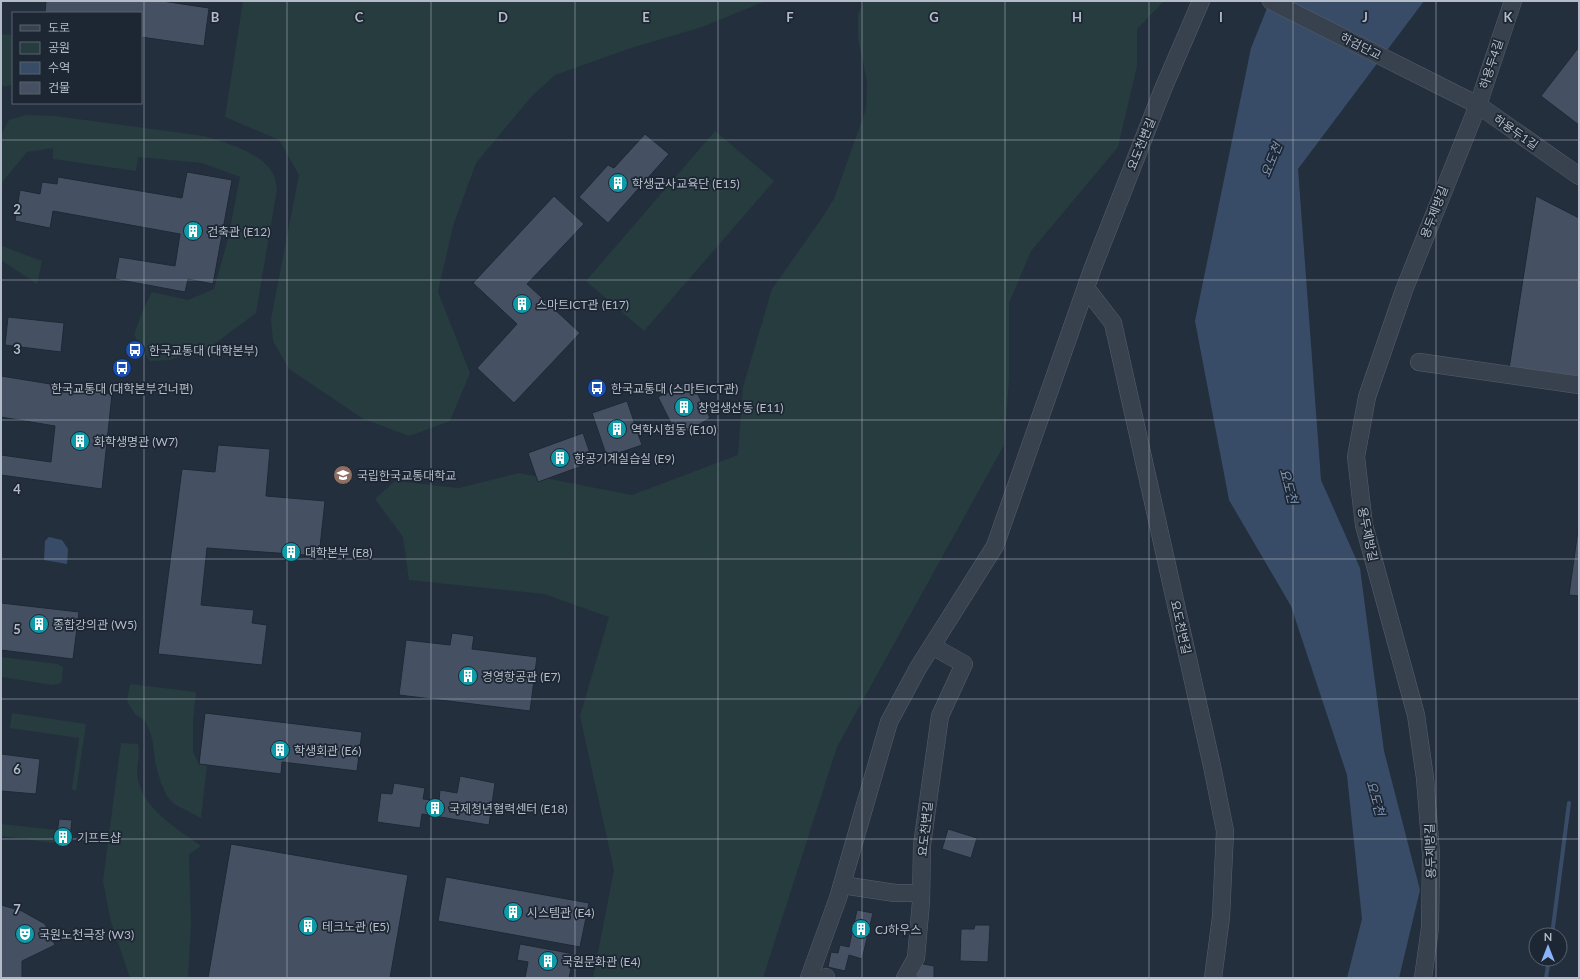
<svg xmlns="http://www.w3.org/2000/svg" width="1580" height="979" font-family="Lato,'Noto Sans KR',sans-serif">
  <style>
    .green { fill: #263c3f }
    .water { fill: #394c67 }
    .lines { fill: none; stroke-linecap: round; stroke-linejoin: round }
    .stream { stroke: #394c67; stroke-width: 4 }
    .building { fill: #455162; stroke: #1f2835 }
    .minor-casing { stroke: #565f6c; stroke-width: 18 }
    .minor { stroke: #38414e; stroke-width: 17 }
    .grid { fill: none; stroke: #b4bcc9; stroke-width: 1; stroke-opacity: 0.55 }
    .labels { text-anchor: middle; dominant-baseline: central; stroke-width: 3.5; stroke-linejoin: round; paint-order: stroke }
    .street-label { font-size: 12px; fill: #b4bcc9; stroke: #1d2633 }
    .poi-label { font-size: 12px; fill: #b4bcc9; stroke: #1d2633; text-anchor: start }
    .water-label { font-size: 13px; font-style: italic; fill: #7c92b1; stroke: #1d2633 }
    .grid-label { font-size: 13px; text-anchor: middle; font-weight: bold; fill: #b4bcc9; stroke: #1d2633; stroke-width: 3.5; stroke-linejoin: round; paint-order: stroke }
  </style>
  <rect width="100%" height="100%" fill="#242f3e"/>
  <g class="green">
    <polygon points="243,1 766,1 702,27 631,48 555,75 532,96 476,163 453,226 438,292 470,373 450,421 409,436 362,418 289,369 273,341 271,319 299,175 279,140 225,117"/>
    <polygon points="864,1 1164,1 1137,29 1137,66 1118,147 1031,251 1009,303 1009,379 1004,445 837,747 763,978 593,978 614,870 580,716 609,617 544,594 409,580 403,537 375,499 395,481 459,488 519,473 632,495 738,455 743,387 772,289 820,221 834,199 866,109 867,82 858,38 858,15"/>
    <polygon points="1,34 13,35 13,84 4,87 1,83"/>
    <path d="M25 115 55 116 204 136C226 143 265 153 274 176 276 180 276 185 277 189L256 313 213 345 170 360 150 361 134 335 143 310 152 292 188 300 214 289 228 239 240 177 202 163 138 157 136 171 53 159V148L27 152 3 181 1 195V135L9 120Z"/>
    <polygon points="715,131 774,181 644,331 586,281"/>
    <polygon points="1,242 2,246 42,261 37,284 1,260"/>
    <polygon points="1,657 57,664 63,667 62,680 61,683 53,685 1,677"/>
    <polygon points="130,684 196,692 193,721 193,752 199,764 207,765 201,818 174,804 167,796 161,783 155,762 153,743 150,732 145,721 135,714 127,701"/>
    <polygon points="12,713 86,724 76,791 72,789 79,738 10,728"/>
    <path d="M121 743 138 744C141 756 135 768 138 780 145 811 178 829 201 846L189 854 191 925 188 978H130L111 922 103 881Z"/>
    <polygon points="59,819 72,820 69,845 1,836 1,824 57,830"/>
  </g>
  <g class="water">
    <polygon points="1270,1 1424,1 1298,169 1321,480 1360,568 1384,751 1420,890 1399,978 1347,978 1362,919 1347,775 1291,606 1229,500 1195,321 1251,48"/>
    <polygon points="49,537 62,540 68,549 67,564 44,560 45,541"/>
  </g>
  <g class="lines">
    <g class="stream">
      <polyline points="1552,935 1569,803"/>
      <polyline points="1546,978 1549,959"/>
    </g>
  </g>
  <g class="building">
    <polygon points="46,1 162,1 209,8 204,46 141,37 141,13 45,13"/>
    <polygon points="1579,47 1579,125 1541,96"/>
    <polygon points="645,134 669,154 608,223 579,197 608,165 614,168"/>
    <polygon points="187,172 232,180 213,284 188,279 185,292 115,279 119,257 175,266 180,234 53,211 50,228 15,221 20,190 40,194 42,182 57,184 58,177 182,198"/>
    <polygon points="554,196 584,224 527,284 580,333 514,403 477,368 517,324 473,283"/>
    <polygon points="1536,196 1579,218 1579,385 1508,375"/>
    <polygon points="8,317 64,323 61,352 5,345"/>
    <polygon points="1,376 112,394 102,489 1,475 1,455 51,462 55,426 1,417"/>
    <polygon points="691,381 710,418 678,437 658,397"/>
    <polygon points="627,401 642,445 607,457 592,413"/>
    <polygon points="583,433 593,462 538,482 528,453"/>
    <polygon points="218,445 270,449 266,496 325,501 319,556 207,548 201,605 254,610 252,623 267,625 262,665 158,654 182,469 215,472"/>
    <polygon points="1579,523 1579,596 1569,595"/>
    <polygon points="1,603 79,612 73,659 1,650"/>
    <polygon points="452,633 474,636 472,649 537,657 530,711 399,695 406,640 450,645"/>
    <polygon points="205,713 362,732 357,771 282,762 281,774 199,764"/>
    <polygon points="1,754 40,759 36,794 1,791"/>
    <polygon points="460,776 495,783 489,825 422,814 420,828 377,822 381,793 392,794 394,783 425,788 423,799 439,801 440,790 457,793"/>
    <polygon points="59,819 72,820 69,845 56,843"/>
    <polygon points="948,829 977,838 971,858 942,849"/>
    <polygon points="231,844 408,875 390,978 208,978"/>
    <polygon points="446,877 589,903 580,947 438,921"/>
    <polygon points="1,905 22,911 45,924 55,945 22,961 22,978 1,978"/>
    <polygon points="857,910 873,913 862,959 849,955 845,971 828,967 831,952 838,953 840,945 849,947"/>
    <polygon points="975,925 990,925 988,962 960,961 961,929 974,929"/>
    <polygon points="520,944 574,954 569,978 525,978 528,962 517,960"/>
    <polygon points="918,963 934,966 934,977 945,978 916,978"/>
  </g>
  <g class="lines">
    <g class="minor-casing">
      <g id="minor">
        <polyline points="1271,1 1478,105 1579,176"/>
        <polyline points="1086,288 1113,323 1212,766 1225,831 1221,917 1213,978"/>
        <polyline points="1419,362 1579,385"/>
        <polyline points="842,885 895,893 921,893"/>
        <polyline points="809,978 838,898 889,722 918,668 995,546 1092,270 1163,89 1201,1"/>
        <polyline points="826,978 826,977"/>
        <polyline points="905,978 916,958 921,902 922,845 940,716 964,664 932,646"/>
        <polyline points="1423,978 1430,928 1431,854 1425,778 1416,715 1364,525 1356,457 1367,397 1404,290 1478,105 1513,1"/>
      </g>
    </g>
    <use href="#minor" class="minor"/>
  </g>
  <path class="grid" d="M144 1V978M287 1V978M431 1V978M575 1V978M718 1V978M862 1V978M1005 1V978M1149 1V978M1293 1V978M1436 1V978M1 140H1579M1 280H1579M1 420H1579M1 559H1579M1 699H1579M1 839H1579"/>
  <defs>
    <g id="building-disc" transform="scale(1)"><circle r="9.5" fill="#0f9aa8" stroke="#1d2633"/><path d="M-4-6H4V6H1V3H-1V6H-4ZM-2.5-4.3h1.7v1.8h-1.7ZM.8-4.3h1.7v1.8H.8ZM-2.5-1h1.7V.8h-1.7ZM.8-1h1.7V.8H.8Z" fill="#fff"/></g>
    <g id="bus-disc" transform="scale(1)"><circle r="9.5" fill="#1a4fb4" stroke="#1d2633"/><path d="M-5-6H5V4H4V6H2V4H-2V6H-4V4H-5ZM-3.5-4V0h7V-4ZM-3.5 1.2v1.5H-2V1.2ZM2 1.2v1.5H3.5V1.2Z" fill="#fff"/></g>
    <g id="university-disc" transform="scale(1)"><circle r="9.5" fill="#8d6e63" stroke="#1d2633"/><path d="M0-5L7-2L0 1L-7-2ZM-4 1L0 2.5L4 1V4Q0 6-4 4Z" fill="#fff"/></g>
    <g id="theatre-disc" transform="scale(1)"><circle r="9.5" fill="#0f9aa8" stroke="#1d2633"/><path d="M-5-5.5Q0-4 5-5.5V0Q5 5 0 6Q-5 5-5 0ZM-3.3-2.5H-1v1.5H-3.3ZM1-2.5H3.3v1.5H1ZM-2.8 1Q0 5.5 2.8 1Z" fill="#fff"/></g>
  </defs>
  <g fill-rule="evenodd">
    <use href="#building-disc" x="618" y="183"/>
    <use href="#building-disc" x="193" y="231"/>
    <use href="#building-disc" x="522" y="304"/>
    <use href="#bus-disc" x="135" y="350"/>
    <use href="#bus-disc" x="122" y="368"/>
    <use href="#bus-disc" x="597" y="388"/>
    <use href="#building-disc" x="684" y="407"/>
    <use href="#building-disc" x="617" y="429"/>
    <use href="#building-disc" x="80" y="441"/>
    <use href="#building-disc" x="560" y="458"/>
    <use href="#university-disc" x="343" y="475"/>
    <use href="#building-disc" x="291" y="552"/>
    <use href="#building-disc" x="39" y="624"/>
    <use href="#building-disc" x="468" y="676"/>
    <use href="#building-disc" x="280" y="750"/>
    <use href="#building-disc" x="435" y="808"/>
    <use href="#building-disc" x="63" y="837"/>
    <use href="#building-disc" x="513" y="912"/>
    <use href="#building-disc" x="308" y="926"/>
    <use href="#building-disc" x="861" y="929"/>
    <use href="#theatre-disc" x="25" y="934"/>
    <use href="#building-disc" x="548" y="961"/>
  </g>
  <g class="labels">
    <g class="street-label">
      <text transform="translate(1361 46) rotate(27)">하검단교</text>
      <text transform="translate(1491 64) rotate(-72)">하용두4길</text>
      <text transform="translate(1516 132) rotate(35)">하용두1길</text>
      <text transform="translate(1141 144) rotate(-68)">요도천변길</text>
      <text transform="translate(1434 212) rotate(-69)">용두제방길</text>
      <text transform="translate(1368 534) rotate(78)">용두제방길</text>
      <text transform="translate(1181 627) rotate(77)">요도천변길</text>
      <text transform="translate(925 829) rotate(-84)">요도천변길</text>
      <text transform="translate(1430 851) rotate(-92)">용두제방길</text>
    </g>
    <g class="poi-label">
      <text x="632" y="183">학생군사교육단 (E15)</text>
      <text x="207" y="231">건축관 (E12)</text>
      <text x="536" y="304">스마트ICT관 (E17)</text>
      <text x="149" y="350">한국교통대 (대학본부)</text>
      <text x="122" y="388" text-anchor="middle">한국교통대 (대학본부건너편)</text>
      <text x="611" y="388">한국교통대 (스마트ICT관)</text>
      <text x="698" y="407">창업생산동 (E11)</text>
      <text x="631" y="429">역학시험동 (E10)</text>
      <text x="94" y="441">화학생명관 (W7)</text>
      <text x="574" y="458">항공기계실습실 (E9)</text>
      <text x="357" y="475">국립한국교통대학교</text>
      <text x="305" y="552">대학본부 (E8)</text>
      <text x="53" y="624">종합강의관 (W5)</text>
      <text x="482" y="676">경영항공관 (E7)</text>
      <text x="294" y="750">학생회관 (E6)</text>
      <text x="449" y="808">국제청년협력센터 (E18)</text>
      <text x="77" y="837">기프트샵</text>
      <text x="527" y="912">시스템관 (E4)</text>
      <text x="322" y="926">테크노관 (E5)</text>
      <text x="875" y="929">CJ하우스</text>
      <text x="39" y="934">국원노천극장 (W3)</text>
      <text x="562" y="961">국원문화관 (E4)</text>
    </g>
    <g class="water-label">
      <text transform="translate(1271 160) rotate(-68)">요도천</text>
      <text transform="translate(1289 486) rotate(75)">요도천</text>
      <text transform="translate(1376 798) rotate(74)">요도천</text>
    </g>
  </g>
  <g class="grid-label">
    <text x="215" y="22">B</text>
    <text x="359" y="22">C</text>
    <text x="503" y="22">D</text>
    <text x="646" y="22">E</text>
    <text x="790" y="22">F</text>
    <text x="934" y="22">G</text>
    <text x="1077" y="22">H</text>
    <text x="1221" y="22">I</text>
    <text x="1365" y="22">J</text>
    <text x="1508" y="22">K</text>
    <text x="17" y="214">2</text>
    <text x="17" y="354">3</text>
    <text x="17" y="494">4</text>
    <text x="17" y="634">5</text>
    <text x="17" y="774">6</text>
    <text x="17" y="914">7</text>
  </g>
  <rect width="1580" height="979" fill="none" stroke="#b4bcc9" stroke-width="4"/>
  <rect x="12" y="12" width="130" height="92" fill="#1d2633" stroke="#59626f"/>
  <rect x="20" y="25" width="20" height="6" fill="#38414e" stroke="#59626f"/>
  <text x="48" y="32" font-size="12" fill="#b4bcc9">도로</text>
  <rect x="20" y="42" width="20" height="12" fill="#263c3f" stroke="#59626f"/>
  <text x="48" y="52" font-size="12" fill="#b4bcc9">공원</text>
  <rect x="20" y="62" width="20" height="12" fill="#394c67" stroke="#59626f"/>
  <text x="48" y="72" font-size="12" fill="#b4bcc9">수역</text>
  <rect x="20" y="82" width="20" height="12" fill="#455162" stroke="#59626f"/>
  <text x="48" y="92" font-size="12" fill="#b4bcc9">건물</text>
  <g transform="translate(1548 947)"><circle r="19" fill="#1d2633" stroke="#59626f"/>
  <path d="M0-3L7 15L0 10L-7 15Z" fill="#8ab4f8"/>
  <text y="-6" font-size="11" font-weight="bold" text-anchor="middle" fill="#b4bcc9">N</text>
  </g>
</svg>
